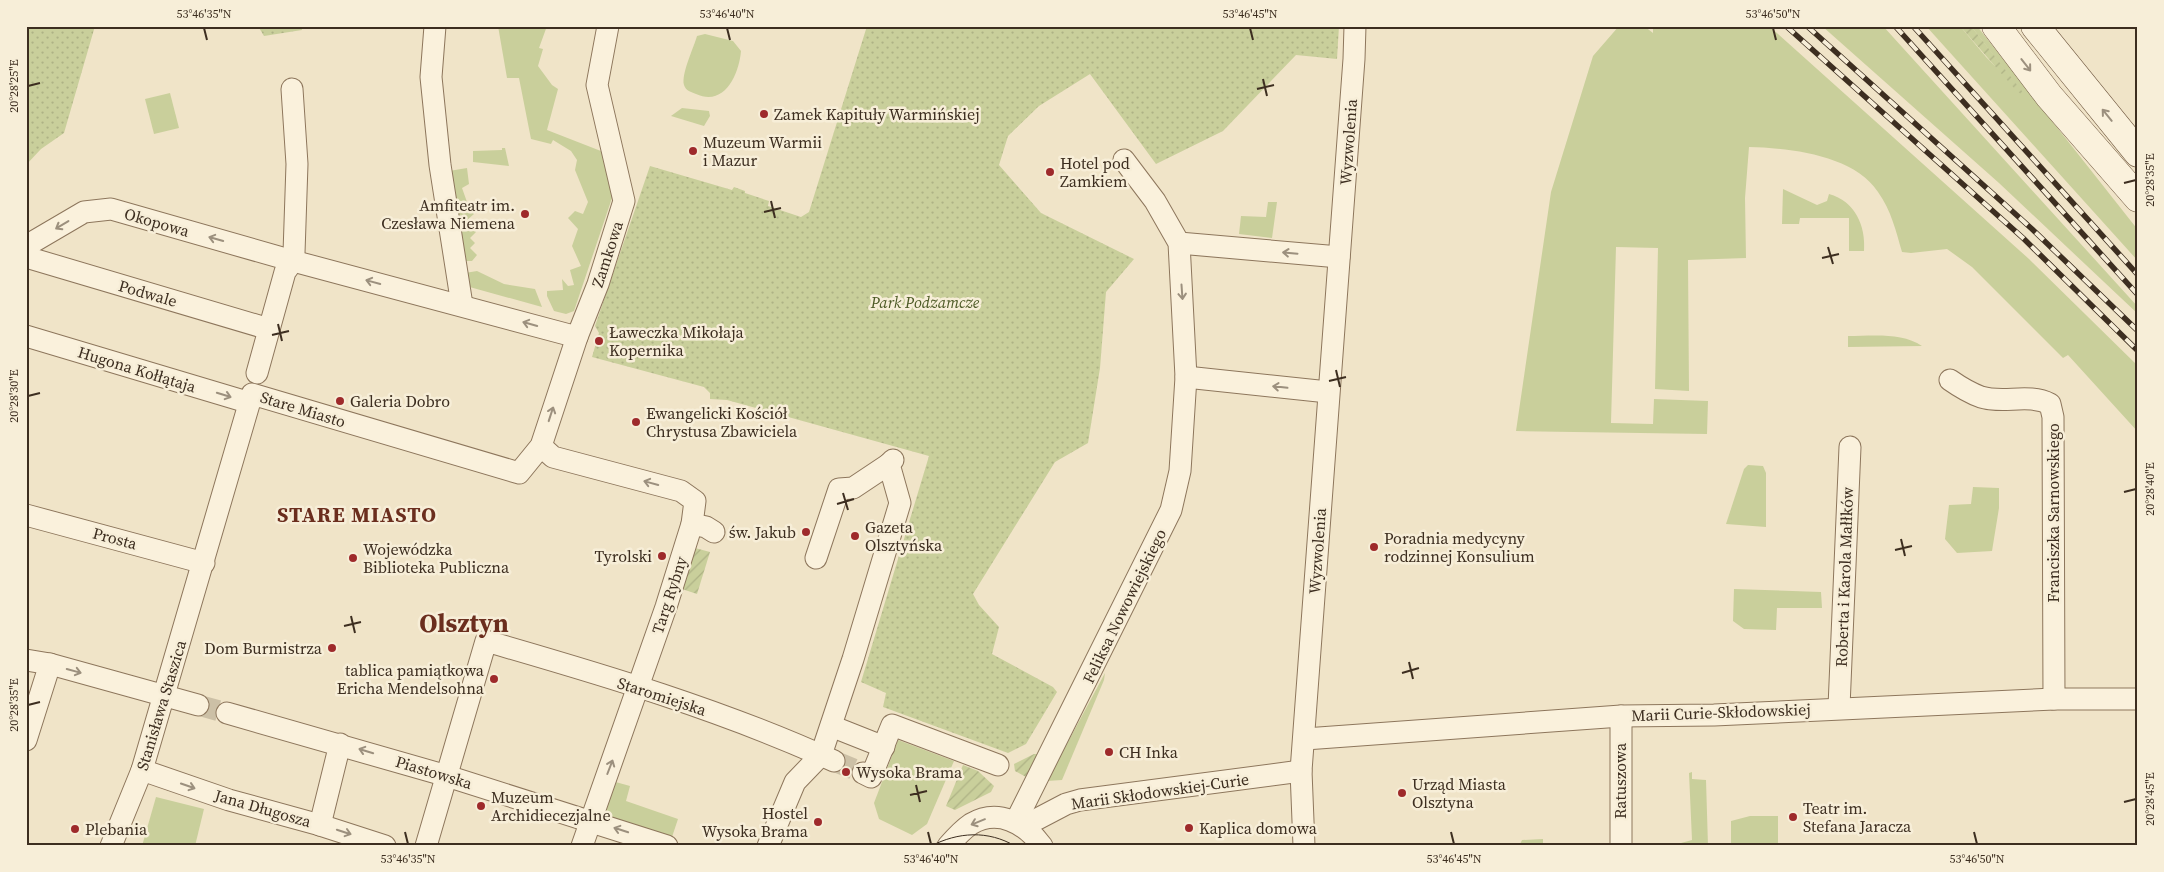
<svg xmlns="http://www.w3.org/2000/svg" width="2164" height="872" font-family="'Source Serif 4',serif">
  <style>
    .grass { fill: #c9cf9b }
    .park { fill: url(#park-dots) }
    .garden { fill: url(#garden-furrows) }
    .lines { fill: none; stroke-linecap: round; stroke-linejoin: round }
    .street-tunnel { stroke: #ccc0a6; stroke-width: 21; stroke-dasharray: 21 11; stroke-linecap: butt }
    .street-casing { stroke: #8d765c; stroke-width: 23 }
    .secondary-casing { stroke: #6f573f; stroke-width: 29 }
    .street { stroke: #faf1dc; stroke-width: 21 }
    .secondary { stroke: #faf1dc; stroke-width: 28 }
    .tram { stroke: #3d2e20; stroke-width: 1 }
    .rail-casing { stroke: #3d2e20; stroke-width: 5.5 }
    .rail { stroke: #f7eed8; stroke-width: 4; stroke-dasharray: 11; stroke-linecap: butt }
    .oneway { stroke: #9c907e }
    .ticks { fill: none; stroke: #3d2e20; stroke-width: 2 }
    .poi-dot { fill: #9e2a2b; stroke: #f7eed8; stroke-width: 2 }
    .labels { text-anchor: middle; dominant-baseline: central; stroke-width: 5; stroke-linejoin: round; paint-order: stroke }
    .poi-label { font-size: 16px; fill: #3d2e20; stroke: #f7eed8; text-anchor: start }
    .street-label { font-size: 16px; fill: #3d2e20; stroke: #f7eed8 }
    .park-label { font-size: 16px; font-style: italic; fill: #4d5a26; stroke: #f7eed8 }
    .district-label { font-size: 21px; font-weight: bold; letter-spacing: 1px; fill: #6b2e1e; stroke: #f7eed8 }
    .town-label { font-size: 26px; font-weight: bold; fill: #6b2e1e; stroke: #f7eed8 }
    .neatline { fill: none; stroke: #3d2e20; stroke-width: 2 }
    .ticks-label { font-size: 12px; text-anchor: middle; fill: #3d2e20 }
  </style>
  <defs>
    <pattern id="park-dots" width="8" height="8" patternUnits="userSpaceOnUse" patternTransform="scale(1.25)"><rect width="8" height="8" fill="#c9cf9b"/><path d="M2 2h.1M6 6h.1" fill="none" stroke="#aeb285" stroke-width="1.8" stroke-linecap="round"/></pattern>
    <pattern id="garden-furrows" width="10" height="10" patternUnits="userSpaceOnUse" patternTransform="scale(1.25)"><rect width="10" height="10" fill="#c9cf9b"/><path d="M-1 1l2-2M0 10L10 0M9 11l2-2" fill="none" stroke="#aeb285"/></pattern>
  </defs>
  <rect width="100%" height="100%" fill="#f0e4c8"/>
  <g class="grass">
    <polygon points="498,26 547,26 539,48 543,49 538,66 552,85 558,89 547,130 606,153 614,192 574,311 566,314 554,311 547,296 547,291 563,290 562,279 568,286 574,285 570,270 581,266 572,246 578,229 568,218 575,211 583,214 588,202 575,170 577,160 571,151 553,140 551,144 531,139 519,78 507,78"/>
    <path d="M1619 26H1644L1653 33V26H1769L2029 259 2138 366V432L2068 355 2063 358 1972 267 1947 249 1911 253 1902 252C1896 231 1891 210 1878 192 1854 155 1790 148 1749 147L1745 198 1746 258 1688 260 1689 391 1655 389 1658 248 1616 247 1611 423 1653 424 1654 399 1708 401 1707 434 1516 431 1551 192 1593 56Z"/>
    <polygon points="1822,26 1883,26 2138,307 2138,314 1999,183"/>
    <polygon points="1926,26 1960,26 1986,57 2024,95 1971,26 1977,26 2138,230 2138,261"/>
    <path d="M705 34 733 41 741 51C739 74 725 107 696 94 691 92 686 91 684 85 681 74 694 47 697 36Z"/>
    <polygon points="170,93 179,128 154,134 145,99"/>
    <polygon points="682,108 709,111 710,116 704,126 671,116"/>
    <polygon points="502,148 505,148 509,166 473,162 473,151 502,150"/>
    <polygon points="467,168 469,184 462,188 467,202 474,214 467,220 476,232 470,238 475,243 470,248 477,255 472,261 463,261 449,171"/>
    <path d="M1783 189 1817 205 1827 201 1829 194C1855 201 1866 226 1864 251H1849V218H1800L1799 224H1782Z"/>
    <polygon points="1268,202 1277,202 1272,238 1239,234 1241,216 1266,217"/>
    <polygon points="477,271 504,284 535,289 542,307 466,286 465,273"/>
    <path d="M1848 336C1872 336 1902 332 1922 346L1848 347Z"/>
    <polygon points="1748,465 1763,466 1766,473 1766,527 1726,524 1744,469"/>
    <polygon points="1973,487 1999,488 1999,508 1992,551 1957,553 1945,539 1949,505 1971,504"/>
    <polygon points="1734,589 1821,592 1822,608 1777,608 1776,630 1744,629 1733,621"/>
    <polygon points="1105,673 1104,680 1062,780 1047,781"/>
    <polygon points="898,740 954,761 927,824 912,835 879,819 874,803"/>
    <polygon points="1692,772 1692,779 1706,780 1708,846 1681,846 1681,843 1692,840 1689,773"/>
    <polygon points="612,781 630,786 626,801 678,819 670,843 602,821"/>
    <polygon points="156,797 204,809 195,846 142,846"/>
    <polygon points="1750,816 1778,816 1778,846 1727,846 1731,844 1731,821"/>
    <polygon points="1543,839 1543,846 1519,846 1522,840"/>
  </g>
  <g class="park">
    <polygon points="26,26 95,26 64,133 41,149 26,165"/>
    <polygon points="258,26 301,26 302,30 264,36"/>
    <polygon points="867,26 1339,26 1337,59 1296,55 1223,131 1156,164 1090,74 1039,106 1008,136 999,165 1041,213 1134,259 1106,292 1100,368 1088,443 1055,462 973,594 979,605 999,627 992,654 1053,687 1057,692 1026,744 1008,753 883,707 886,693 861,682 929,456 727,400 710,399 710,393 704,387 592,357 599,333 595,326 650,166 732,190 734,187 745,191 745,193 769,201 768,206 801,217 809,212"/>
  </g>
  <g class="garden">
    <polygon points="1960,26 1971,26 2025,95 2023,96 2014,88"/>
    <polygon points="695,548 710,552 697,594 682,589"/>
    <polygon points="1034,754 1039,754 1026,777 1015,771 1014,764"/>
    <polygon points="963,765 978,771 994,786 991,792 955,810 946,806"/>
  </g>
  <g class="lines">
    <g class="street-tunnel">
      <polyline points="198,705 227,713"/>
      <polyline points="834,761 863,773"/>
    </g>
    <g class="street-casing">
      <g id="street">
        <polyline points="435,26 431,77 440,165 462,305"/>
        <polyline points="1179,243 1339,257"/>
        <polyline points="26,246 84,212 111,209 293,261 577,337"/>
        <polyline points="26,257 269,329"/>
        <polyline points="26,336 247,402"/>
        <polyline points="257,373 285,272 293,261 294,253 297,164 292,89"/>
        <polyline points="1186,377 1328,392"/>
        <path d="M1950 380C1960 387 1970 393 1981 397 2003 404 2029 393 2050 404L2053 417 2054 699"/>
        <polyline points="541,446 553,457 681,491 695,501 692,524 666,607 582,846"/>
        <polyline points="26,515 204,563"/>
        <polyline points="692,524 706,527 714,532"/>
        <polyline points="816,558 839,489 853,488 889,464"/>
        <polyline points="26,660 50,664 198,705"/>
        <polyline points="1839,707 1850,447"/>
        <polyline points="227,713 447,776 667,846"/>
        <polyline points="1621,716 1621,846"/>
        <polyline points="831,726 884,747"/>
        <polyline points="1305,739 1621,716 1714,715 2054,699 2138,699"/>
        <polyline points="26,740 50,664"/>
        <polyline points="142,770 229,800 320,825 385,846"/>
        <polyline points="863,773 871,777 892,725 998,765"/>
        <polyline points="1016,821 1171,510 1180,471 1186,377 1179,243 1155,201 1124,160"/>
        <polyline points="320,825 340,744"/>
        <polyline points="1024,826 1066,804 1080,800 1301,771"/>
        <polyline points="111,846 142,770 252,394 519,473 541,446 577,337 598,284 624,201 597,85 608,26"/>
        <path d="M426 846 486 641C604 675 722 710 834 761"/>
        <polyline points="768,846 795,782 821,755 853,659 900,503 889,464 893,460"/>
        <path d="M948 846C955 838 962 830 971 824 998 808 1025 823 1042 846"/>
        <polyline points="1304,846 1301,771 1354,59 1355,26"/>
      </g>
    </g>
    <g class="secondary-casing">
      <g id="secondary">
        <polyline points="1996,26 2049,96 2138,198"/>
        <polyline points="2035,26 2138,153"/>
      </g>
    </g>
    <use href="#street" class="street"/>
    <use href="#secondary" class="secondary"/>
    <path class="tram" d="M931 846C958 832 988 830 1015 846"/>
    <g class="rail-casing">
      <g id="rail">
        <polyline points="1786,26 2023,238 2138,351"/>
        <polyline points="1807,26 2032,229 2138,331"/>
        <polyline points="1895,26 2138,295"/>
        <polyline points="1913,26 2138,275"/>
      </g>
    </g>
    <use href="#rail" class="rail"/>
  </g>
  <defs><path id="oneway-shaft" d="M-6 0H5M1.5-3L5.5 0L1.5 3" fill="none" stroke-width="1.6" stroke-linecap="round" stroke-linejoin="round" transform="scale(1.25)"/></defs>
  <g class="oneway">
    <use href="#oneway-shaft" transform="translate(2026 65) rotate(52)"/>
    <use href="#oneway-shaft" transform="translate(2107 115) rotate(-129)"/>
    <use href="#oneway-shaft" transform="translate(62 225) rotate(149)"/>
    <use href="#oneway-shaft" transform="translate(216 239) rotate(-164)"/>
    <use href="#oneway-shaft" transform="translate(1290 253) rotate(-175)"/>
    <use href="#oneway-shaft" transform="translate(373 282) rotate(-165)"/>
    <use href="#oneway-shaft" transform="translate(1182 292) rotate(86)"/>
    <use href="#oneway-shaft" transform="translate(530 324) rotate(-164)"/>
    <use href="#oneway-shaft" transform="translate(1280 387) rotate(-174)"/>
    <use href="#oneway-shaft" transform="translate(224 395) rotate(17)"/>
    <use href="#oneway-shaft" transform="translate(551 414) rotate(-72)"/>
    <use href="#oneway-shaft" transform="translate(651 483) rotate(-165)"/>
    <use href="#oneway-shaft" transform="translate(74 671) rotate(15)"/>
    <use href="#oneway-shaft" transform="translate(366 751) rotate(-163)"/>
    <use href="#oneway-shaft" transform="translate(610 767) rotate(-69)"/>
    <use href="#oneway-shaft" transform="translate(188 786) rotate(19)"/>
    <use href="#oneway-shaft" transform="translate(978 822) rotate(158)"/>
    <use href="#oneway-shaft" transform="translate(621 830) rotate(-162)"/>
    <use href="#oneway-shaft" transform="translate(344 832) rotate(18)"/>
  </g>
  <path class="ticks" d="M204 28 207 40M727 28 730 40M1250 28 1253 40M1773 28 1776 40M1263 79 1267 96M28 86 40 83M1257 89 1274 85M2124 183 2136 180M771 201 775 218M764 212 781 208M1828 247 1833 264M1822 258 1839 254M278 324 282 341M272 335 289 331M1336 370 1340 387M1329 381 1346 377M28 396 40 393M2124 492 2136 489M843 493 848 510M837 504 854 499M1901 539 1905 556M1895 550 1912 546M351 616 355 633M344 626 361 622M1409 662 1413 679M1402 673 1419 668M28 705 40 702M916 785 920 802M910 795 927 791M2124 802 2136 799M405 832 408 844M928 832 931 844M1451 832 1454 844M1974 832 1977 844"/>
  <g class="poi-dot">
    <circle cx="764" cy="114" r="5"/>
    <circle cx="693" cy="151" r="5"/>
    <circle cx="1050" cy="172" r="5"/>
    <circle cx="525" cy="214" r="5"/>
    <circle cx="599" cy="341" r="5"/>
    <circle cx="340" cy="401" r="5"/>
    <circle cx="636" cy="422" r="5"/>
    <circle cx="806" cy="532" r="5"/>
    <circle cx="855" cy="536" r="5"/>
    <circle cx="1374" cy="547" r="5"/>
    <circle cx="662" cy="556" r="5"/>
    <circle cx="353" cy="558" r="5"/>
    <circle cx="332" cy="648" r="5"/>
    <circle cx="494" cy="679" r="5"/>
    <circle cx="1109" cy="752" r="5"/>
    <circle cx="846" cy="772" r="5"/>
    <circle cx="1402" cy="793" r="5"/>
    <circle cx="481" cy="806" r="5"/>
    <circle cx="1793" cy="817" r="5"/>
    <circle cx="818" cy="822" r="5"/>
    <circle cx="1189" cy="828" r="5"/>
    <circle cx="75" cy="829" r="5"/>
  </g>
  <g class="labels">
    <g class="poi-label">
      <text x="774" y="114">Zamek Kapituły Warmińskiej</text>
      <text x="703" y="142">Muzeum Warmii<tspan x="703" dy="18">i Mazur</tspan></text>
      <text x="1060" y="163">Hotel pod<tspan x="1060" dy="18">Zamkiem</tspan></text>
      <text x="515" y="205" text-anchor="end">Amfiteatr im.<tspan x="515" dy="18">Czesława Niemena</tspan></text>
      <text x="609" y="332">Ławeczka Mikołaja<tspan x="609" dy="18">Kopernika</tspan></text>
      <text x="350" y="401">Galeria Dobro</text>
      <text x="646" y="413">Ewangelicki Kościół<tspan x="646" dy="18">Chrystusa Zbawiciela</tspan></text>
      <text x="865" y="527">Gazeta<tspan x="865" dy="18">Olsztyńska</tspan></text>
      <text x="796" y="532" text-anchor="end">św. Jakub</text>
      <text x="1384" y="538">Poradnia medycyny<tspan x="1384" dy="18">rodzinnej Konsulium</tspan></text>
      <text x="363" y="549">Wojewódzka<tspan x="363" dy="18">Biblioteka Publiczna</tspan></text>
      <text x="652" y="556" text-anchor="end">Tyrolski</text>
      <text x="322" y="648" text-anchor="end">Dom Burmistrza</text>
      <text x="484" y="670" text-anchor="end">tablica pamiątkowa<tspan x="484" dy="18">Ericha Mendelsohna</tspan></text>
      <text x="1119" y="752">CH Inka</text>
      <text x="856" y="772">Wysoka Brama</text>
      <text x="1412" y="784">Urząd Miasta<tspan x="1412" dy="18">Olsztyna</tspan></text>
      <text x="491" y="797">Muzeum<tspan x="491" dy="18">Archidiecezjalne</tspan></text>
      <text x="1803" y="808">Teatr im.<tspan x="1803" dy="18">Stefana Jaracza</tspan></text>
      <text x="808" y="813" text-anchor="end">Hostel<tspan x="808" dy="18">Wysoka Brama</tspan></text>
      <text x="1199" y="828">Kaplica domowa</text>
      <text x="85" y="829">Plebania</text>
    </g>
    <g class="street-label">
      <text transform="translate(1348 142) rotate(-86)">Wyzwolenia</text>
      <text transform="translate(157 222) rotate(16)">Okopowa</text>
      <text transform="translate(607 254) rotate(-72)">Zamkowa</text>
      <text transform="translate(148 293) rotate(16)">Podwale</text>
      <text transform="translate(137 369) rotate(17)">Hugona Kołłątaja</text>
      <text transform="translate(303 409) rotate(17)">Stare Miasto</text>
      <text transform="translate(2053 513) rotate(-90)">Franciszka Sarnowskiego</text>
      <text transform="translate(115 538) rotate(15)">Prosta</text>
      <text transform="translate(1317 551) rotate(-86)">Wyzwolenia</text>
      <text transform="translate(1844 577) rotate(-88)">Roberta i Karola Małłków</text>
      <text transform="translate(669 595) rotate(-72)">Targ Rybny</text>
      <text transform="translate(1124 606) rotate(-64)">Feliksa Nowowiejskiego</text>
      <text transform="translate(662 696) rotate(18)">Staromiejska</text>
      <text transform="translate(161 705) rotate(-73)">Stanisława Staszica</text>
      <text transform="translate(1721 712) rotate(-2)">Marii Curie-Skłodowskiej</text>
      <text transform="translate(434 772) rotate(17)">Piastowska</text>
      <text transform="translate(1620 781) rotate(-90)">Ratuszowa</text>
      <text transform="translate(1160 791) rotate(-8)">Marii Skłodowskiej-Curie</text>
      <text transform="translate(263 808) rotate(16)">Jana Długosza</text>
    </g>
    <g class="park-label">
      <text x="925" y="302">Park Podzamcze</text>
    </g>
    <g class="district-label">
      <text x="357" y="514">STARE MIASTO</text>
    </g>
    <g class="town-label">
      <text x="464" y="623">Olsztyn</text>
    </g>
  </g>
  <rect width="2164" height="872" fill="none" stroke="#f7eed8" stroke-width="55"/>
  <rect x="28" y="28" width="2108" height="816" class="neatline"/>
  <g class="ticks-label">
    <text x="204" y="18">53°46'35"N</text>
    <text x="727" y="18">53°46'40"N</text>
    <text x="1250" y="18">53°46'45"N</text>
    <text x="1773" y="18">53°46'50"N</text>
    <text transform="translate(14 86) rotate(-90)" y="4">20°28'25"E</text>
    <text transform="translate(2150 180) rotate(-90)" y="4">20°28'35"E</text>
    <text transform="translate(14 396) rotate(-90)" y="4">20°28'30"E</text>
    <text transform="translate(2150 489) rotate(-90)" y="4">20°28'40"E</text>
    <text transform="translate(14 705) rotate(-90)" y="4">20°28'35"E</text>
    <text transform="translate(2150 799) rotate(-90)" y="4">20°28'45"E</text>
    <text x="408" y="863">53°46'35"N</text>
    <text x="931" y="863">53°46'40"N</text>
    <text x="1454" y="863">53°46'45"N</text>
    <text x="1977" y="863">53°46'50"N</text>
  </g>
</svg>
